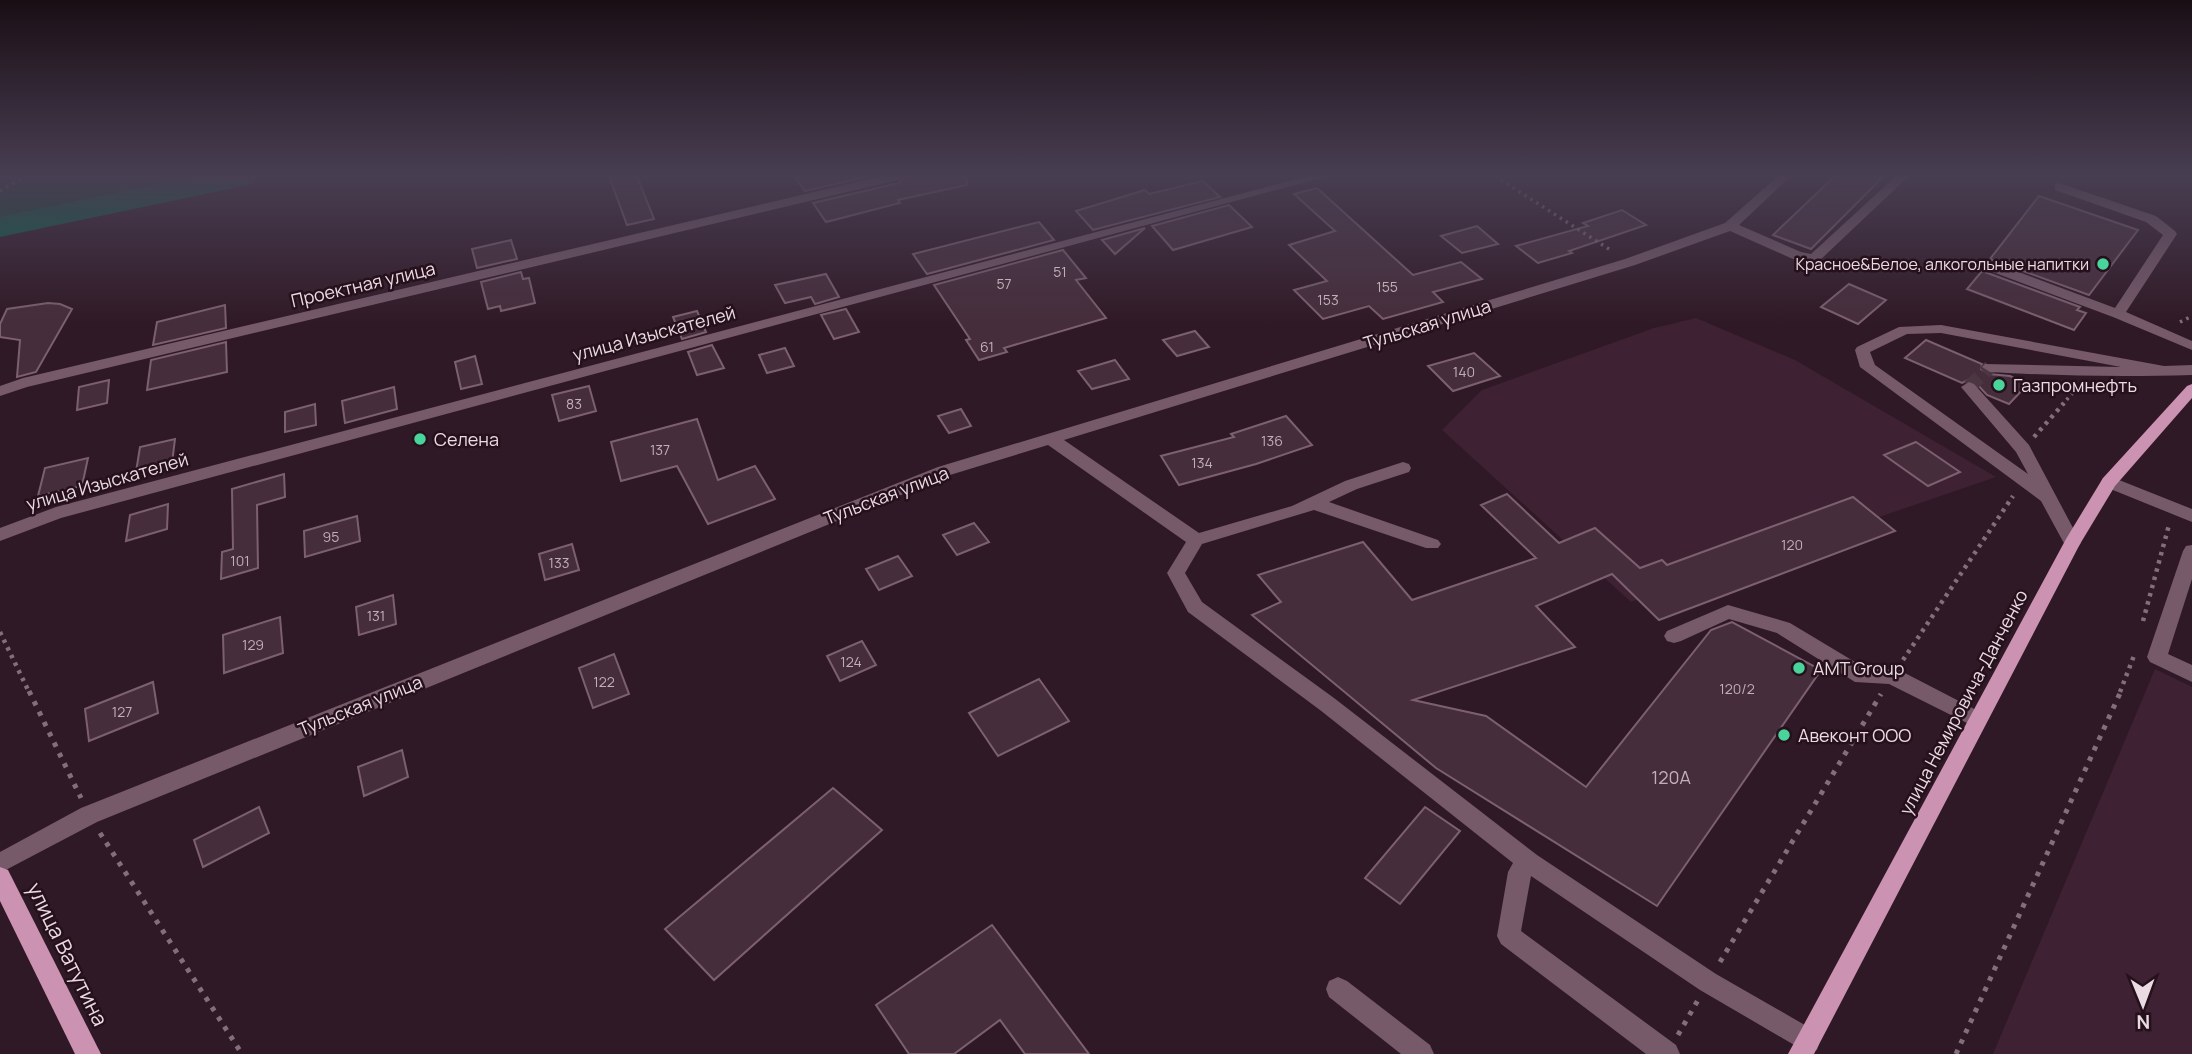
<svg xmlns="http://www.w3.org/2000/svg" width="2192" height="1054" font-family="Manrope,sans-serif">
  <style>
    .built { fill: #3e2132 }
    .green { fill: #124c36 }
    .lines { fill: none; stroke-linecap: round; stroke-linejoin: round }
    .river { fill: #036445; fill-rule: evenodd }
    .building { fill: #462d3b; stroke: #7c606f; stroke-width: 2 }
    .minor-tunnel { stroke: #4c3642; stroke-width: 14; stroke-dasharray: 14 7; stroke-linecap: butt }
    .path-far2 { stroke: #836f7a; stroke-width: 3.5; stroke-dasharray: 2.5 4.5; stroke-linecap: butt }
    .path-far1 { stroke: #836f7a; stroke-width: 4.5; stroke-dasharray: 3.5 5; stroke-linecap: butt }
    .path { stroke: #836f7a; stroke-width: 5; stroke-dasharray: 4.5 7; stroke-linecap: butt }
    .minor { fill: #765a69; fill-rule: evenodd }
    .major { fill: #cc92b2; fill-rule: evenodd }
    .poi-dot { fill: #49d49c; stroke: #25101c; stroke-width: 2.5 }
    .labels { text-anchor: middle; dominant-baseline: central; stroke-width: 5; stroke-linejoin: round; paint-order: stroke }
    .number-label { font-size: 14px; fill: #c1afb8 }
    .far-poi-label { font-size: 16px; fill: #eadae2; stroke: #25101c; text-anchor: end }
    .street-label { font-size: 18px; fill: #eadae2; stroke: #25101c }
    .poi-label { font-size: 18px; fill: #eadae2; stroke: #25101c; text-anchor: start }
    .near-number-label { font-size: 18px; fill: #c1afb8 }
    .near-street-label { font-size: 21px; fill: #eadae2; stroke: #25101c }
  </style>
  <rect width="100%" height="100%" fill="#301926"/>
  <g class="built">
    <polygon points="1696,318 1795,360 1996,477 1631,602 1442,430 1482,390 1654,328"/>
    <polygon points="2155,669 2192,687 2192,1054 1993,1054"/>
  </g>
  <polygon class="green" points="0,176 186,176 152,191 0,220"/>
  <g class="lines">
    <polygon class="river" points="196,176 259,176 254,183 243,186 0,237 0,217"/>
  </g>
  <g class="building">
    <polygon points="609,176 637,176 654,219 627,225"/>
    <polygon points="794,176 870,176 805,191"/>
    <polygon points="906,176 966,176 967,185 898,200 900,203 826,222 813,203 899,183"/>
    <polygon points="1835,176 1884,176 1811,249 1773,235"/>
    <polygon points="1203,181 1220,197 1093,230 1076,211 1145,190 1149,194"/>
    <polygon points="1317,188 1413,275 1461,262 1482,279 1433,292 1443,302 1383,319 1369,306 1323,319 1294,290 1327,281 1289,245 1335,231 1294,194"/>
    <polygon points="2039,196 2138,230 2089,295 1990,259"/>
    <polygon points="1229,205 1252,227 1173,250 1152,226"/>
    <polygon points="1622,210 1646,225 1569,251 1572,253 1538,263 1516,246 1588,226 1583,223"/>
    <polygon points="1039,222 1054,240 927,274 913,254"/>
    <polygon points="1477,226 1498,244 1462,253 1441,236"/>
    <polygon points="1145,228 1115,254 1102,240"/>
    <polygon points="511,240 517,259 477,268 472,249"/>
    <polygon points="1063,250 1086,278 1076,280 1106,318 1004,348 1007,352 979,360 966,340 970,339 934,285"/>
    <polygon points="1982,271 2080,307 2077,310 2086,313 2074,330 1967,289"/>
    <polygon points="521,272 523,279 529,278 535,303 501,311 500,306 488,309 481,282"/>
    <polygon points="826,274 839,297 815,304 811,297 785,303 775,285"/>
    <polygon points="1849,284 1886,300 1858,324 1821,307"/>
    <polygon points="48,303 60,304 72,309 36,372 17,377 20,340 0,337 0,324 7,309"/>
    <polygon points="225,305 226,328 153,345 157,322"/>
    <polygon points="846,309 859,332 834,339 821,315"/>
    <polygon points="697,311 706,332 682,339 673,317"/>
    <polygon points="1195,331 1209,347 1177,356 1163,340"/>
    <polygon points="1926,340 1982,364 1981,369 1989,374 2010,376 2028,384 2009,404 1987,395 1975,382 1968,380 1962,383 1905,358"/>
    <polygon points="226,342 227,372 147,390 151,360"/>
    <polygon points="712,345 724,368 697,375 688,352"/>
    <polygon points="785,348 794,366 767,373 759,355"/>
    <polygon points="1474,353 1500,376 1453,391 1428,366"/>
    <polygon points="475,356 482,384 461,389 455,362"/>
    <polygon points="1115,360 1129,379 1092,389 1078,371"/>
    <polygon points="109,380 107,403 77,410 79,387"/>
    <polygon points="589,386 596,411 559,421 552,395"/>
    <polygon points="394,387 397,409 345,423 342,401"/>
    <polygon points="315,404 316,425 285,432 285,412"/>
    <polygon points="961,409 971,426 949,433 938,416"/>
    <polygon points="1286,416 1312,445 1256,464 1179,485 1161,456 1234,437 1231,434"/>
    <polygon points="697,419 718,480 755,466 775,499 708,524 677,466 621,481 611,442"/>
    <polygon points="175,439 172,463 136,472 140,447"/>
    <polygon points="1916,442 1960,472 1928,486 1884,455"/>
    <polygon points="88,458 82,486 38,496 45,468"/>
    <polygon points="284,474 285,497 257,505 258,568 221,579 222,552 233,549 232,489"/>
    <polygon points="1507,494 1559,543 1595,528 1640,568 1662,560 1667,565 1853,497 1895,531 1659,620 1612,574 1536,606 1575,647 1413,700 1486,716 1586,787 1711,630 1732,622 1821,670 1657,906 1436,768 1252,615 1281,602 1258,575 1363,542 1412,600 1536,558 1481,505"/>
    <polygon points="168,504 167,529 126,541 130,515"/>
    <polygon points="357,516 360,541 305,557 304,531"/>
    <polygon points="974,523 989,542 957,555 943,535"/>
    <polygon points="572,544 579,570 545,580 539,554"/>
    <polygon points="898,556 912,576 879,590 866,569"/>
    <polygon points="393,595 396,624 359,635 356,607"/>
    <polygon points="280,617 283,653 224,673 223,635"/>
    <polygon points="862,641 876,665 840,681 827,656"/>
    <polygon points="614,654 629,694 593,708 579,668"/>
    <polygon points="1039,679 1069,721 998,756 969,713"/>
    <polygon points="153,682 158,713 89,741 85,709"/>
    <polygon points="402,750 408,777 364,796 358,767"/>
    <polygon points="833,788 882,830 714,980 665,929"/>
    <polygon points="259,807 269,833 203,867 194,840"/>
    <polygon points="1425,807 1460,831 1400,904 1365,878"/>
    <polygon points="992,925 1089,1054 1025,1054 1000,1020 954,1054 909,1054 876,1005"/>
  </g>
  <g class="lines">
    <polyline class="minor-tunnel" points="1969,387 1990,367"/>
    <g class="path-far2">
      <polyline points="1495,176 1612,251"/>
      <polyline points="0,191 26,176"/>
      <polyline points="2180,322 2192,316"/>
      <polyline points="2062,405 2077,388"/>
    </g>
    <g class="path-far1">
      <polyline points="2034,437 2064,403"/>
      <polyline points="2143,621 2169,525"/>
      <polyline points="0,632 29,692"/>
      <polyline points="1903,660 2013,496"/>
      <polyline points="2120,692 2135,653"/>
    </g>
    <g class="path">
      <polyline points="29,691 81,798"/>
      <polyline points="100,833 242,1054"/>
      <polyline points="1720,962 1881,694"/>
      <polyline points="1678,1035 1698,1000"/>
      <polyline points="1956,1054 2121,691"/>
    </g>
    <g class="minor">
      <polygon points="882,176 904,176 898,180 27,387 0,396 0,386 23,378"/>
      <polygon points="1308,176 1328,176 61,518 0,541 0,528 56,507"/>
      <polygon points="1778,176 1791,176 1739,225 1801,252 1811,254 1896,176 1909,176 1819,261 1793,259 1730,231 1635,265 1064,440 1199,533 1292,506 1345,481 1403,462 1409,464 1411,468 1409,472 1357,489 1329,502 1438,540 1441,544 1438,548 1426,548 1314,510 1202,544 1185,573 1202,602 1334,698 1537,855 1716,974 1817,1032 1820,1041 1817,1050 1808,1053 1700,990 1531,876 1521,931 1676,1045 1680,1054 1646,1054 1501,944 1497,936 1508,872 1513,863 1320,710 1188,612 1167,573 1186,542 1048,445 950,475 97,822 0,873 0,852 81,808 938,467 1625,259 1725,223"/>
      <polygon points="2059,183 2156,216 2175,231 2177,234 2126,312 2192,341 2192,350 2113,317 1982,268 1982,262 1992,262 2115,308 2163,235 2146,222 2055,190 2055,184"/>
      <path d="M1941 325 2164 366 2192 365V375C2123 377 2059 376 1990 372L1982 367 1985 364 2121 367 1941 333 1907 334 1870 352 1875 365 2028 474 2016 452 1961 387 1969 382 1974 384 2029 445 2081 543 2078 547H2066L2041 501 1860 367 1855 350 1857 347 1899 327Z"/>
      <polygon points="2109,476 2192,509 2192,522 2103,486 2101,482 2103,478"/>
      <polygon points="2192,545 2192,579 2168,654 2192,665 2192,682 2150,662 2147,657 2183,551 2186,546"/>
      <polygon points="1728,605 1790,623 1865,668 1899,670 1984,714 1987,720 1984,726 1977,728 1889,684 1855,682 1777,633 1729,619 1681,641 1674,643 1667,641 1664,636 1667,631"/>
      <polygon points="1338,977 1347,981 1430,1045 1434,1054 1401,1054 1329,997 1326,989 1329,981"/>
    </g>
    <g class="major">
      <polygon points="2192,384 2192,398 2115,486 2080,544 1814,1054 1788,1054 2066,539 2103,478 2187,386"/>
      <polygon points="0,867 8,870 101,1054 75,1054 0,901"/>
    </g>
  </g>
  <linearGradient id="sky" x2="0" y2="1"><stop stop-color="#1a0e15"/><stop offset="0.54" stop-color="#483e52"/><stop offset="1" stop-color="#483e52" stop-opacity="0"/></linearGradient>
  <rect width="2192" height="324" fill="url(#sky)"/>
  <g class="poi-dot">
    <circle cx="2103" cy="264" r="7"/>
    <circle cx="1999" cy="385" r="7"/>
    <circle cx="420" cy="439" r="7"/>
    <circle cx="1799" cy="668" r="7"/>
    <circle cx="1784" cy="735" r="7"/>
  </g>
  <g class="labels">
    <g class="number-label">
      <text x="1060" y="271">51</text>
      <text x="1004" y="283">57</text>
      <text x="1387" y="286">155</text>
      <text x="1328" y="299">153</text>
      <text x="987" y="346">61</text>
      <text x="1464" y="371">140</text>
      <text x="574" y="403">83</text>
      <text x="1272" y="440">136</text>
      <text x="660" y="449">137</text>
      <text x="1202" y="462">134</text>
      <text x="331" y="536">95</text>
      <text x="1792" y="544">120</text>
      <text x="240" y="560">101</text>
      <text x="559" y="562">133</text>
      <text x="376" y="615">131</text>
      <text x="253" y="644">129</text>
      <text x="851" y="661">124</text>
      <text x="604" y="681">122</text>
      <text x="1737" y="688">120/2</text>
      <text x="122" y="711">127</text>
    </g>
    <g class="far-poi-label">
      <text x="2089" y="264">Красное&amp;Белое, алкогольные напитки</text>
    </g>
    <g class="street-label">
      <text transform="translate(363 284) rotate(-13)">Проектная улица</text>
      <text transform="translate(1427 324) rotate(-17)">Тульская улица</text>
      <text transform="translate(654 333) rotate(-15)">улица Изыскателей</text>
      <text transform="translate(107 481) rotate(-16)">улица Изыскателей</text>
      <text transform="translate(886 495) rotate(-21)">Тульская улица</text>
      <text transform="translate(1963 702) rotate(-62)">улица Немировича-Данченко</text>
      <text transform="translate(360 705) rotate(-22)">Тульская улица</text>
    </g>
    <g class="poi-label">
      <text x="2013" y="385">Газпромнефть</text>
      <text x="434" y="439">Селена</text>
      <text x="1813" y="668">АМТ Group</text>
      <text x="1798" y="735">Авеконт ООО</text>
    </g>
    <g class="near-number-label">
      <text x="1671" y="777">120А</text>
    </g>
    <g class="near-street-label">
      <text transform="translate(68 954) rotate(64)">улица Ватутина</text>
    </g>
  </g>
  <g transform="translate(2143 1005) rotate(179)" stroke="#25101c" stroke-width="5" paint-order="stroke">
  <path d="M0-5L12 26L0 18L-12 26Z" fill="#eadae2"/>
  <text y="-10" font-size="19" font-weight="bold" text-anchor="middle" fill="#eadae2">N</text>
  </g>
</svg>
